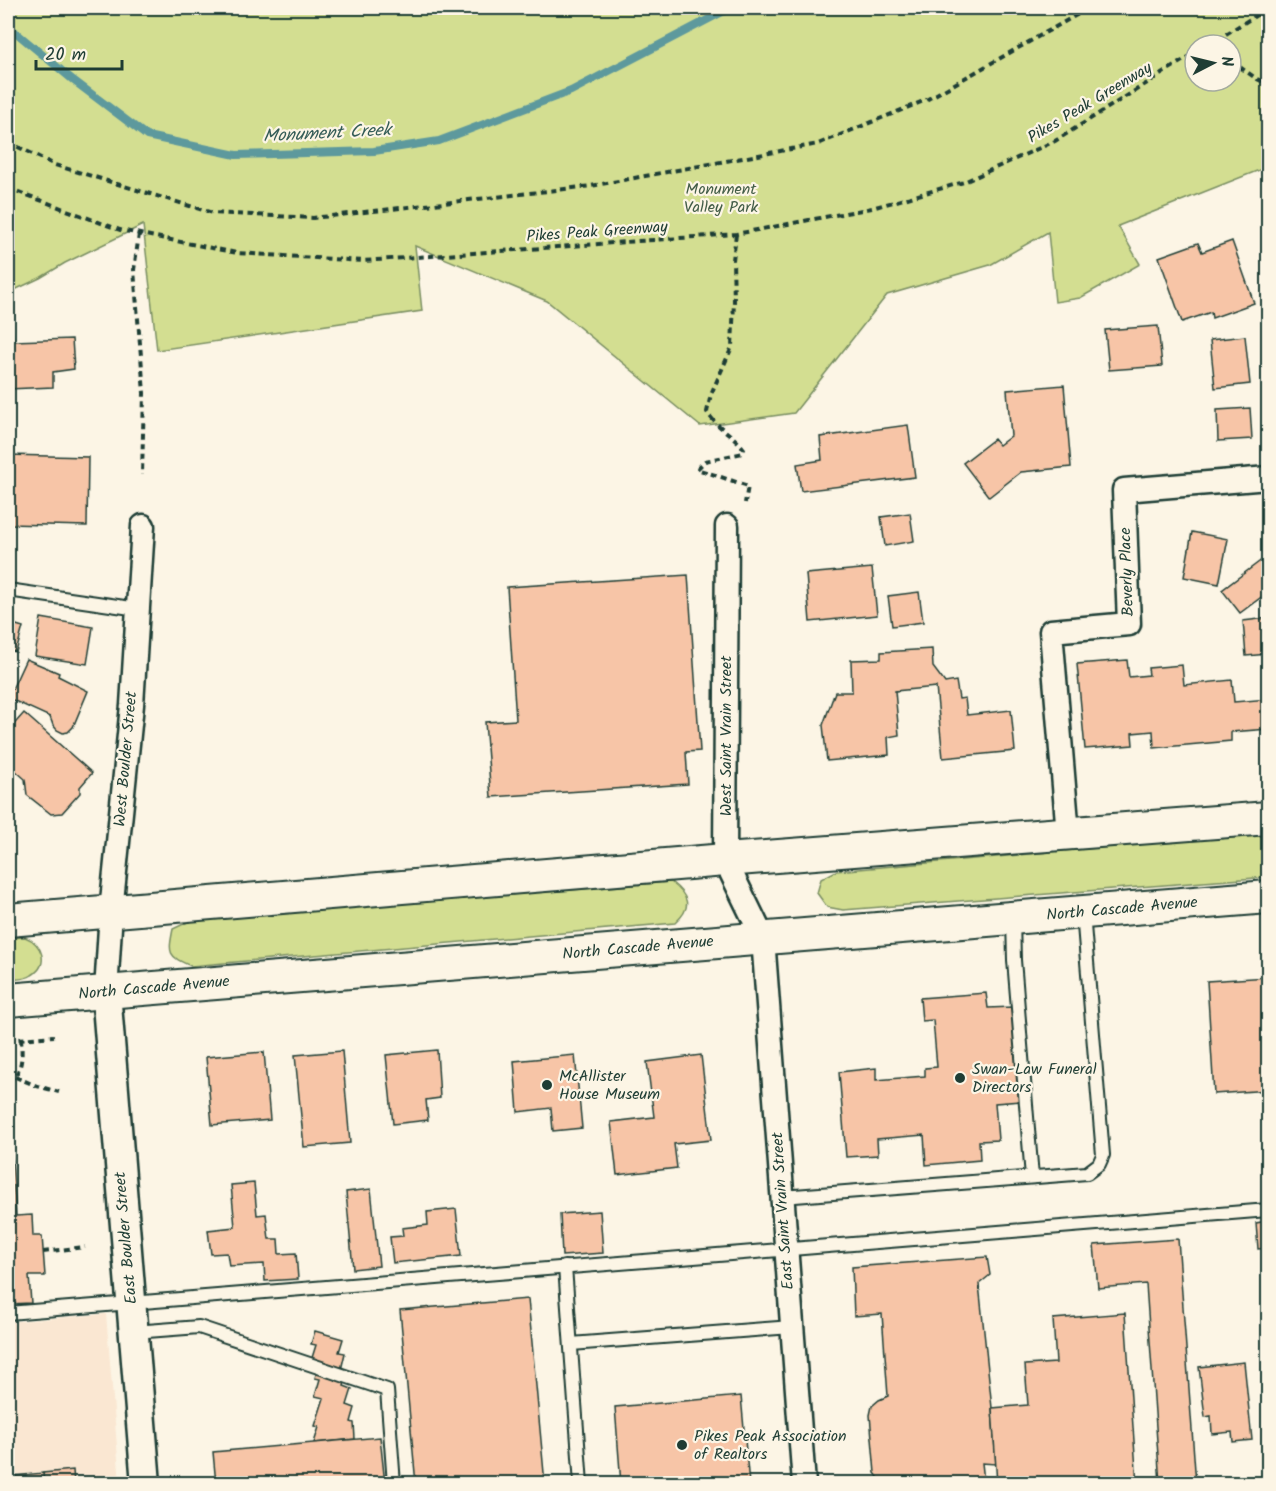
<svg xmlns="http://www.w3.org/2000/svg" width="1276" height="1491" font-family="Kalam,sans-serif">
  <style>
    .built { fill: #fae7d2 }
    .green { fill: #d3de91; stroke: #798e62; stroke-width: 1.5; fill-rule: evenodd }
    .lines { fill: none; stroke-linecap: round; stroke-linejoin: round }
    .stream { stroke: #5d999d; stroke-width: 8 }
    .building { fill: #f7c5a7; stroke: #1f3d34; stroke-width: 1.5 }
    .service-casing { stroke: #1f3d34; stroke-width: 16 }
    .minor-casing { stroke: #1f3d34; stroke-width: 27 }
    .tertiary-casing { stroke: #1f3d34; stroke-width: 33 }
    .secondary-casing { stroke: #1f3d34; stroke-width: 36 }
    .path { stroke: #1f3d34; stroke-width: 4; stroke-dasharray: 6 4.5; stroke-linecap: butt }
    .service { stroke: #fcf5e5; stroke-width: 12 }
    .minor { stroke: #fcf5e5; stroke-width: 22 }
    .tertiary { stroke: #fcf5e5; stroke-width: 28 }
    .secondary { stroke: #fcf5e5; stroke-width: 32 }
    .poi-dot { fill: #1f3d34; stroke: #fcf5e5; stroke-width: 2 }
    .labels { text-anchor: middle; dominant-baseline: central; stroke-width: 4.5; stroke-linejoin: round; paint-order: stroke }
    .street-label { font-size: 16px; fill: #1f3d34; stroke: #fcf5e5 }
    .park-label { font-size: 16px; fill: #435d47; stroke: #fcf5e5 }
    .poi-label { font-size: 16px; fill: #1f3d34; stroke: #fcf5e5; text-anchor: start }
    .water-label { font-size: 18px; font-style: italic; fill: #345c57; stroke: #fcf5e5 }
  </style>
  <rect width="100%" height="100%" fill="#fcf5e5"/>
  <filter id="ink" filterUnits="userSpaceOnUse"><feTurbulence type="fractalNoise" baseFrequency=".0167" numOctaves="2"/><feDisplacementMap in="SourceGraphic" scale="12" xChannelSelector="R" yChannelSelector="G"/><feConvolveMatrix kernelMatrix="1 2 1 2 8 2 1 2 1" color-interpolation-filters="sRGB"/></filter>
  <g filter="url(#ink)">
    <polygon class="built" points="106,1314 120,1483 8,1484 8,1322"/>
    <g class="green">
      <path d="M8 8H1268L1267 167 1118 226 1140 264 1080 298 1055 302 1048 232 990 265 887 295 794 413 700 426 547 301 415 246 422 311 157 350 143 225 65 263 40 278 8 293ZM1195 45H1231V81H1195Z"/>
      <polygon points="1268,833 1268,877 843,910 827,907 817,893 821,879 836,871"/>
      <path d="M671 882C689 896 693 907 675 923L191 966C168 956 168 954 173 929L192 920Z"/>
      <path d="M25 937C42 943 50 964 32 975 25 980 16 979 8 980V938Z"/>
    </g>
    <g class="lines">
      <polyline class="stream" points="8,26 73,80 147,136 236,155 374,151 439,141 571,91 730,8"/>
    </g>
    <g class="building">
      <polygon points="1232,241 1254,303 1212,318 1211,312 1182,322 1159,257 1198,243 1202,252"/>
      <polygon points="1158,326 1162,366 1109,370 1105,330"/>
      <polygon points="8,328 12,328 14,341 72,339 74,369 53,372 53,387 8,389"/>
      <polygon points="1245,336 1250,384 1215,388 1210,340"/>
      <polygon points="1064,385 1071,467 1021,472 989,497 963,463 994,439 999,445 1011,436 1007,390"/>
      <polygon points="1250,408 1252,439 1218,441 1217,410"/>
      <polygon points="908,425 915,477 801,491 797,464 822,460 820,437"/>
      <polygon points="8,455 88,457 87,526 8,524"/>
      <polygon points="910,513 914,541 885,546 881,517"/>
      <polygon points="1192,532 1228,539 1219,584 1184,577"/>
      <polygon points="1263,559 1268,567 1268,592 1240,613 1222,590"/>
      <polygon points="872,568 877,615 810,622 806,574"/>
      <polygon points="688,575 700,751 686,752 688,784 491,797 485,722 516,720 507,587"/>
      <polygon points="919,592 923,622 892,626 888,596"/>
      <polygon points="41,618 93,627 87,664 35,656"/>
      <polygon points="1268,618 1268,654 1246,656 1243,621"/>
      <polygon points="13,624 23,627 16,652 8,650 8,640"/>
      <polygon points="932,649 933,667 945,683 956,681 959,699 965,698 967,715 1011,710 1015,751 943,758 936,687 895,691 899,735 888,737 889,755 827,761 823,725 835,692 852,692 851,660 881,659 881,652"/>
      <polygon points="26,659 59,673 58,676 88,691 73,727 68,732 63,733 57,730 53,725 50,717 8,698"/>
      <polygon points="1127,660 1129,677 1149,675 1148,668 1182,665 1184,685 1232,680 1234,702 1268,699 1268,729 1231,732 1231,741 1154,748 1153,731 1132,733 1133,745 1085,749 1077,664"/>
      <polygon points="24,713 92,773 80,787 80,793 62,813 51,814 27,795 25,779 8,764 8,759 11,754 8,751 8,731"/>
      <polygon points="8,784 11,784 12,832 8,832"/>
      <polygon points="1268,977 1268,1090 1214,1094 1207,981"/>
      <polygon points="986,993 988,1008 1013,1007 1021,1101 995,1103 998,1140 979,1141 980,1160 926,1165 924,1135 877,1139 878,1155 846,1157 839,1072 876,1068 876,1080 925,1076 925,1068 937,1067 933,1020 922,1021 920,998"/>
      <polygon points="437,1050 440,1098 426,1100 428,1120 393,1124 386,1055"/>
      <polygon points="342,1051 350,1143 304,1147 295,1055"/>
      <polygon points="264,1052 270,1120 212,1125 206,1057"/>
      <polygon points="575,1055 582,1128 553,1131 551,1108 518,1112 514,1061"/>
      <polygon points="701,1055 711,1140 674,1144 677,1168 617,1175 611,1122 654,1117 647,1062"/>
      <polygon points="8,1094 16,1216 32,1215 33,1236 42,1236 45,1276 29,1276 31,1303 8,1304"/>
      <polygon points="254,1183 257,1215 266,1214 269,1239 278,1239 279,1254 296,1253 298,1279 265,1281 264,1264 229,1266 227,1253 211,1254 208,1230 235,1227 231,1185"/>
      <polygon points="371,1189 379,1266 353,1269 346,1192"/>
      <polygon points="456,1209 461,1256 393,1263 390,1237 403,1236 402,1228 428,1225 427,1212"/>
      <polygon points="600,1211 603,1253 562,1256 560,1214"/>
      <polygon points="1268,1221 1268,1248 1258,1249 1256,1223"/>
      <polygon points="1178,1239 1196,1484 1160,1484 1146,1284 1098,1288 1094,1245"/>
      <polygon points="987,1257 990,1275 979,1284 992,1408 996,1464 982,1463 984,1481 969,1484 883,1484 875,1473 870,1415 872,1406 879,1400 888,1396 882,1314 854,1316 852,1267"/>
      <polygon points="528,1299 545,1484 416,1484 400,1310"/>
      <polygon points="1125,1313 1137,1484 997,1484 992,1408 1028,1405 1025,1365 1056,1363 1053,1319"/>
      <polygon points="315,1331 343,1339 339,1352 345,1353 341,1370 347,1371 344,1386 352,1389 347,1405 355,1408 351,1422 354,1423 355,1439 314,1443 319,1427 315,1426 324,1398 315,1396 320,1379 315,1378 319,1363 311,1361 316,1345 311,1344"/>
      <polygon points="1244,1362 1252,1440 1233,1442 1232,1432 1212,1434 1211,1416 1205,1417 1199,1367"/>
      <polygon points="741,1396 749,1484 621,1484 615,1407"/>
      <polygon points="380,1437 385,1484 216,1484 213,1452"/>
      <polygon points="8,1450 12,1450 15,1484 8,1484"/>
      <polygon points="73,1470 74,1484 44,1484 43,1473"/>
      <polygon points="43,1473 44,1484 15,1484 14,1476"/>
    </g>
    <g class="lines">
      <g class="service-casing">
        <g id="service">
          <polyline points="8,590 138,609"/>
          <polyline points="1013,919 1014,960 1032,1177"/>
          <polyline points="782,1197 1087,1173 1099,1164 1103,1155 1083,913"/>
          <polyline points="565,1267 581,1484"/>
          <polyline points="8,1313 1268,1210"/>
          <polyline points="134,1332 199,1327 387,1390 394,1484"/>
          <polyline points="571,1344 792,1327"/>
        </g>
      </g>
      <g class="minor-casing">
        <g id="minor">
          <polyline points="727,526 725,860 763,938 804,1484"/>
          <polyline points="1068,834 1051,631 1129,624 1124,490 1268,478"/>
          <polyline points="106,992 111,911 132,705 143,526"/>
        </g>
      </g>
      <g class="tertiary-casing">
        <polyline id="tertiary" points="106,992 146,1484"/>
      </g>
      <g class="secondary-casing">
        <g id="secondary">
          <polyline points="8,920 725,860 1268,818"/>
          <polyline points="8,1000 1268,897"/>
        </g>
      </g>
      <g class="path">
        <polyline points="1208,45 1268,8"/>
        <polyline points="1231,61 1257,79 1268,84"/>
        <polyline points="8,142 55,165 213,213 313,218 591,186 818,144 926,100 1089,8"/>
        <polyline points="8,188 120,230 237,253 363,261 736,234 872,208 964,182 1055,141 1195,53"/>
        <polyline points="139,234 134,270 144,393 142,475"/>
        <path d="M736 234 733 260 734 301 732 347 711 394 707 412C716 427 734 435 744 449L743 453 705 461 697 469 748 486 745 503"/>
        <polyline points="8,1040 54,1036"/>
        <polyline points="15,1077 37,1086 59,1092"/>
        <path d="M8 1082C24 1071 22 1056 21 1038"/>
        <polyline points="43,1252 85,1247"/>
      </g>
      <use href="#service" class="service"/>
      <use href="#minor" class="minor"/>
      <use href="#tertiary" class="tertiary"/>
      <use href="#secondary" class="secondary"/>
    </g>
  </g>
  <g class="poi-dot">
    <circle cx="960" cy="1078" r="6"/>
    <circle cx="547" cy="1085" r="6"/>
    <circle cx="682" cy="1445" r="6"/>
  </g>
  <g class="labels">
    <g class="street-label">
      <text transform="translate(1090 103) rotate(-31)">Pikes Peak Greenway</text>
      <text transform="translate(597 232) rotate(-4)">Pikes Peak Greenway</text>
      <text transform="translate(1127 572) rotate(-92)">Beverly Place</text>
      <text transform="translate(726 736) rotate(-90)">West Saint Vrain Street</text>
      <text transform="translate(126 759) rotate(-85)">West Boulder Street</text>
      <text transform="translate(1122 909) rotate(-5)">North Cascade Avenue</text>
      <text transform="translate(638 948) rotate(-5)">North Cascade Avenue</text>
      <text transform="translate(154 988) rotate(-5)">North Cascade Avenue</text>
      <text transform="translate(783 1211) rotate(-94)">East Saint Vrain Street</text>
      <text transform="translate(126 1238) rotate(-95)">East Boulder Street</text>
    </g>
    <g class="park-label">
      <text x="721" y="189">Monument<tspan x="721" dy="18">Valley Park</tspan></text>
    </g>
    <g class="poi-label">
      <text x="972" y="1069">Swan-Law Funeral<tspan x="972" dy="18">Directors</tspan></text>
      <text x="559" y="1076">McAllister<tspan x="559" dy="18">House Museum</tspan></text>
      <text x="694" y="1436">Pikes Peak Association<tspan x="694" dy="18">of Realtors</tspan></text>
    </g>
    <g class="water-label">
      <text transform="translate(327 134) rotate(-3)">Monument Creek</text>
    </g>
  </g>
  <rect width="1276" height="1491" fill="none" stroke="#fcf5e5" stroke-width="30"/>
  <rect x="15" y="15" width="1246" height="1461" fill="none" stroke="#1f3d34" stroke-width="2" filter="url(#ink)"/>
  <g transform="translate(1213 63) rotate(83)"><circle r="28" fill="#fcf5e5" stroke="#a4ab9e" stroke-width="1.5"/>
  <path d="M0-4.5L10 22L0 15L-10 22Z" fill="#1f3d34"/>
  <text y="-9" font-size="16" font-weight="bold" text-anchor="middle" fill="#1f3d34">N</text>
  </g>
  <path d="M36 60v9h86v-9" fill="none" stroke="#1f3d34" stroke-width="3"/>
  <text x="45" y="60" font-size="18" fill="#1f3d34" stroke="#fcf5e5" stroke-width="4.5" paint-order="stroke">20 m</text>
</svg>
